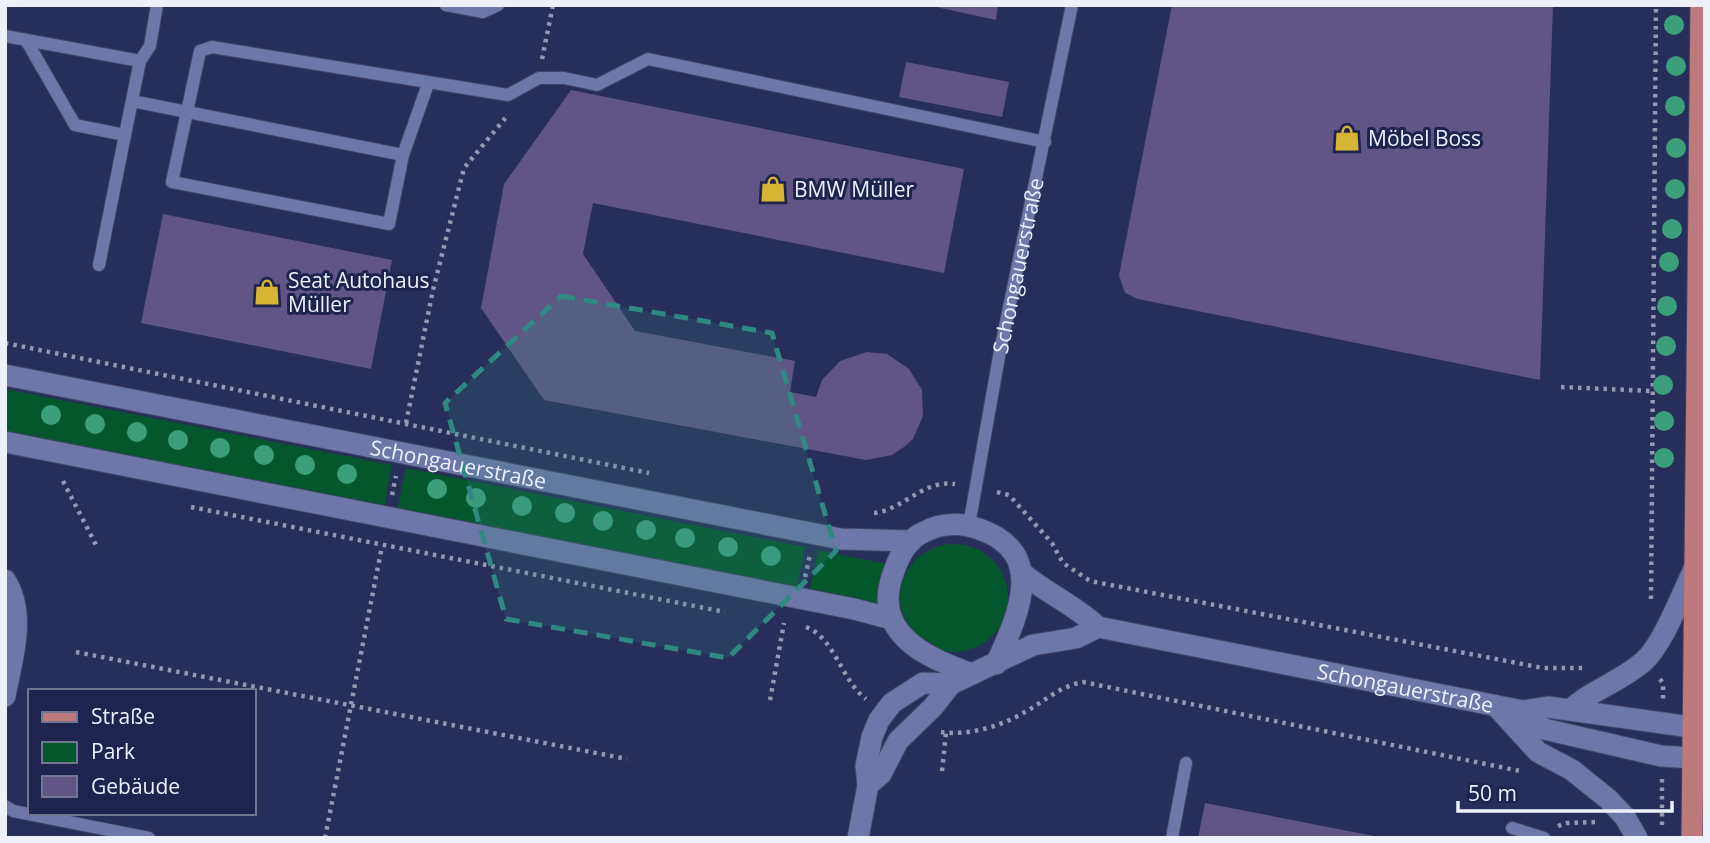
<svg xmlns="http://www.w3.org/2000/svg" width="1710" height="843" font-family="'Open Sans',sans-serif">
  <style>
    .green { fill: #04562d }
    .building { fill: #605584 }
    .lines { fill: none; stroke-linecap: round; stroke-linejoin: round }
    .service-casing { stroke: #424566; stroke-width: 14 }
    .minor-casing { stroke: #424566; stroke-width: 23 }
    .primary-casing { stroke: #424566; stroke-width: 23 }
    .path { stroke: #9499b2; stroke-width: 4.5; stroke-dasharray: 3.5 5; stroke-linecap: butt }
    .service { stroke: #6d78a8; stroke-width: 12 }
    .minor { stroke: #6d78a8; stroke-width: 21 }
    .primary { stroke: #be797c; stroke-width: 21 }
    .tree { fill: #3c9f7c }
    .marked { fill: #308883; fill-opacity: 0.2; stroke: #308883; stroke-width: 5; stroke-dasharray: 14 9; stroke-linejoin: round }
    .labels { text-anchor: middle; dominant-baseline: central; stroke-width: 6; stroke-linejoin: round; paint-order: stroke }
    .poi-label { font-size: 21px; fill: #eef1fc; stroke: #1e244d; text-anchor: start }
    .street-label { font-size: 21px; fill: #eef1fc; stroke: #1e244d }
  </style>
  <rect width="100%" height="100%" fill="#272e59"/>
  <g class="green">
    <polygon points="5,389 392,465 384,508 5,434"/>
    <polygon points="406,468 805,547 796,590 397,511"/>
    <circle cx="954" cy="598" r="54"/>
    <polygon points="818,550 887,564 879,604 809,593"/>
  </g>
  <g class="building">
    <polygon points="927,5 998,5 996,20"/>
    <polygon points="1172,5 1553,5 1540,380 1138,299 1125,293 1119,275"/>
    <polygon points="906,62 1009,82 1002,117 899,97"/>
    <polygon points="571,90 964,169 944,273 593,203 583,254 635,331 795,361 790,392 816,397 822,380 840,361 867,352 887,354 909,369 922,390 923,416 913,439 904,447 892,455 866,460 544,400 481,308 504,184"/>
    <polygon points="163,214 392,260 371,369 141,323"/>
    <polygon points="1205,803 1374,836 1374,838 1198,838"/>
  </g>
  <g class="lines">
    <g class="service-casing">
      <g id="service">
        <polyline points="446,5 483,12 498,5"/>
        <polyline points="5,36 140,61 125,135 75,125 26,40"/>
        <polyline points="140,61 150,46 157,5"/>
        <polyline points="428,84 403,155 389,224 172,182 200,51 212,47 508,95 539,78 564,78 597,85 648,59 1045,142"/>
        <polyline points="132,101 403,155"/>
        <polyline points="99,265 125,135"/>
        <path id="s1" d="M969 525 1000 351 1072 5"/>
        <polyline points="5,806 13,811 149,838"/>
        <polyline points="1512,828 1544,838"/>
        <polyline points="1172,838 1186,763"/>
      </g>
    </g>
    <g class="minor-casing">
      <g id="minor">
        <path id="s2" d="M5 375 841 539 911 541"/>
        <polyline points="5,442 854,609 892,619"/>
        <path id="s3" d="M1021 572C1046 593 1075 605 1098 627L1523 711 1544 729 1661 756 1693 758 1705 755"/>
        <path d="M5 580C27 614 12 659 5 696"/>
        <path d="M972 674C925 657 870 633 894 571 899 556 908 540 922 533 940 523 960 522 979 529 1049 553 1017 617 996 664"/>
        <polyline points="1496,706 1538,752 1572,770 1608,799 1625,817 1637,838"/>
        <path d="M1571 709C1593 689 1620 682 1643 662 1663 645 1682 593 1695 567"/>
        <polyline points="1523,711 1548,707 1705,729"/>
        <polyline points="868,785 881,774 898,741 933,707 951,684 1033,645 1076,638 1098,627"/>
        <polyline points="858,838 868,785 866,766 872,737 879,720 892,703 923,683 951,684"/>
      </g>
    </g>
    <g class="primary-casing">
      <polyline id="primary" points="1692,838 1701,5"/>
    </g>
    <g class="path">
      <polyline points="542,59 553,5"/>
      <polyline points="5,343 649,473"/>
      <polyline points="1561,387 1652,391"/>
      <polyline points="406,423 433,290 464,168 507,116"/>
      <polyline points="63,481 97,547"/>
      <polyline points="997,492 1009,495 1052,543 1063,563 1090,581 1543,668 1584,668"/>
      <polyline points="392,495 396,476"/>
      <polyline points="191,507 725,612"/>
      <path d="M874 513C903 510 924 479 955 484"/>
      <polyline points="805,577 810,555"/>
      <polyline points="1651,599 1656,5"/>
      <path d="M806 627C835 638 841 680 866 699"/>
      <polyline points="76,652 627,759"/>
      <polyline points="1660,679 1663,683 1663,701"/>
      <polyline points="770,700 784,623"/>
      <path d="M941 732C968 736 1002 726 1025 712 1045 701 1060 686 1083 682L1520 771"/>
      <polyline points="942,771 946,733"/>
      <polyline points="1662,779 1662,830"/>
      <polyline points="1558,826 1566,823 1597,822"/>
      <polyline points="325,838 382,546"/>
    </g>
    <use href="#service" class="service"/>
    <use href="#minor" class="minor"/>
    <use href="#primary" class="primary"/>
  </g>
  <g class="tree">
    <circle cx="1674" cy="25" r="10"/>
    <circle cx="1676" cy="66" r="10"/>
    <circle cx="1675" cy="106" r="10"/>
    <circle cx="1676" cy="148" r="10"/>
    <circle cx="1675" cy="189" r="10"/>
    <circle cx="1672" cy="229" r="10"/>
    <circle cx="1669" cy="262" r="10"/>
    <circle cx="1667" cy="306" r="10"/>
    <circle cx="1666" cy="346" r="10"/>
    <circle cx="1663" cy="385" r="10"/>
    <circle cx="51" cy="415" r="10"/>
    <circle cx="1664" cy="421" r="10"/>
    <circle cx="95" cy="424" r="10"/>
    <circle cx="137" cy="432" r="10"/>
    <circle cx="178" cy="440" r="10"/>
    <circle cx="220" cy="448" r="10"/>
    <circle cx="264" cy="455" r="10"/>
    <circle cx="1664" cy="458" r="10"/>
    <circle cx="305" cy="465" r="10"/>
    <circle cx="347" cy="474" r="10"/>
    <circle cx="437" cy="489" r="10"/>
    <circle cx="476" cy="498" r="10"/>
    <circle cx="522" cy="506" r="10"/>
    <circle cx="565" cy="513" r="10"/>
    <circle cx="603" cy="521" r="10"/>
    <circle cx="646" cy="530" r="10"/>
    <circle cx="685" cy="538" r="10"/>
    <circle cx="728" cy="547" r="10"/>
    <circle cx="771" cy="556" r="10"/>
  </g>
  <path class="marked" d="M561 296 772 333 836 551 728 658 506 619 445 403Z"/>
  <defs>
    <g id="shop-bare" transform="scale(2.1)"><path d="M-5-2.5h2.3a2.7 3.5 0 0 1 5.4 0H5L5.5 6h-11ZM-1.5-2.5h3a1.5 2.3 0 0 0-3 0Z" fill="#d6b534" stroke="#1e244d" stroke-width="2.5" paint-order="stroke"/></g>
  </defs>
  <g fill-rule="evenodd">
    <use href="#shop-bare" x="1347" y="138"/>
    <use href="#shop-bare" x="773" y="189"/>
    <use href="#shop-bare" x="267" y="292"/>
  </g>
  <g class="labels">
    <g class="poi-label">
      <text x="1368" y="138">Möbel Boss</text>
      <text x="794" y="189">BMW Müller</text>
      <text x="288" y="280">Seat Autohaus<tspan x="288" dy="24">Müller</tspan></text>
    </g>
    <g class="street-label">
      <text stroke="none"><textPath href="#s1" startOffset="264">Schongauerstraße</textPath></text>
      <text stroke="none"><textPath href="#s2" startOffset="462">Schongauerstraße</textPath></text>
      <text stroke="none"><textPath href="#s3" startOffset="408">Schongauerstraße</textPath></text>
    </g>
  </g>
  <rect width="1710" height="843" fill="none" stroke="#eef1fc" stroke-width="14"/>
  <rect x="28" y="689" width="228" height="126" fill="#1e244d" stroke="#717693" stroke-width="2"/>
  <rect x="42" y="712" width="35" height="10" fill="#be797c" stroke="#717693" stroke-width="2"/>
  <text x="91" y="724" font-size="21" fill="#eef1fc">Straße</text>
  <rect x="42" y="742" width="35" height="21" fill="#04562d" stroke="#717693" stroke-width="2"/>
  <text x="91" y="759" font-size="21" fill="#eef1fc">Park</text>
  <rect x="42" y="776" width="35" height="21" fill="#605584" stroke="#717693" stroke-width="2"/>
  <text x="91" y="794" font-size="21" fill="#eef1fc">Gebäude</text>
  <path d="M1458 801v10h214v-10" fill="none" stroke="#eef1fc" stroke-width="3.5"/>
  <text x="1468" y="801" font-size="21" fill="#eef1fc" stroke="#1e244d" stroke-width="5" paint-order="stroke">50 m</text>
</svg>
